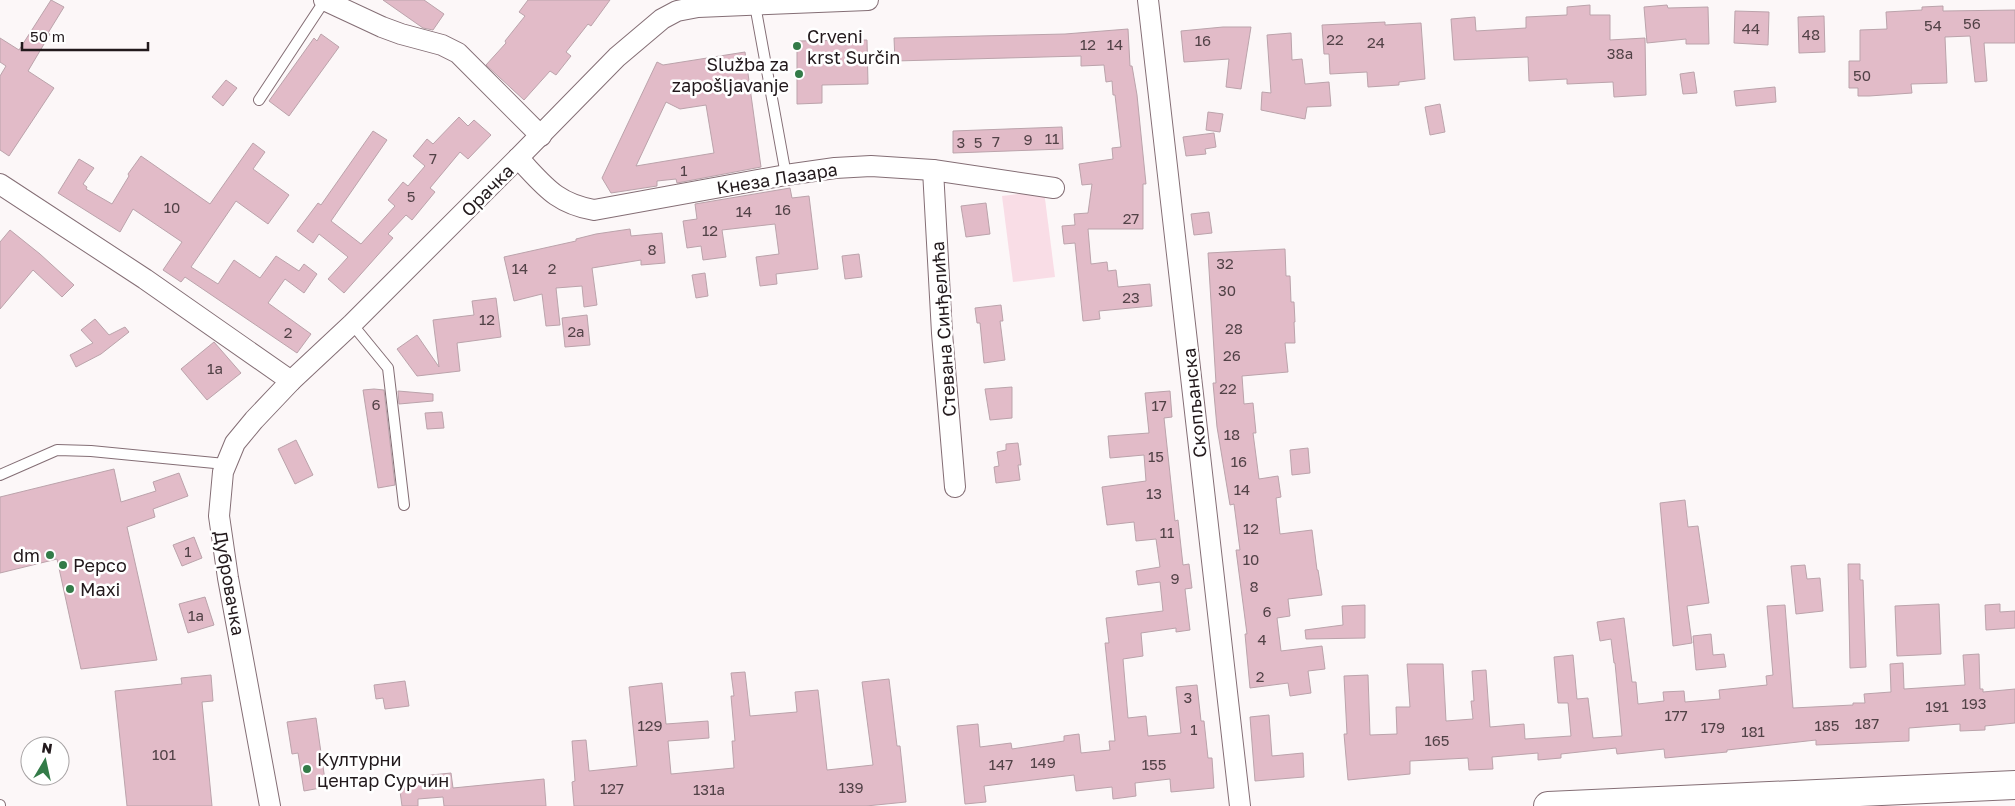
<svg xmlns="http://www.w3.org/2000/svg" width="2015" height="806" font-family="'Golos Text',sans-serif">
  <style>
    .green { fill: #f9dde6 }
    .building { fill: #e2bbc8; stroke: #bba3ab; fill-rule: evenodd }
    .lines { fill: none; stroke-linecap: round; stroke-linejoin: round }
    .lane-casing { stroke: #846e75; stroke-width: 12 }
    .street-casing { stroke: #846e75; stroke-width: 22 }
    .secondary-casing { stroke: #846e75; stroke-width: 30 }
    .lane { stroke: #fff; stroke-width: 10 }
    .street { stroke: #fff; stroke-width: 20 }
    .secondary { stroke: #fff; stroke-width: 28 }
    .poi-dot { fill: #337b48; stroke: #fff; stroke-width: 2 }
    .labels { text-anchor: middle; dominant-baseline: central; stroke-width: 5; stroke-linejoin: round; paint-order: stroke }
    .number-label { font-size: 15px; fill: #524247 }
    .poi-label { font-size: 18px; fill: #22191c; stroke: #fff; text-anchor: start }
    .street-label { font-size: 18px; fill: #22191c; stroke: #fff }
  </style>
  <rect width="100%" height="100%" fill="#fcf7f8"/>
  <polygon class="green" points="1044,191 1055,277 1013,282 1002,196"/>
  <g class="building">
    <polygon points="51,0 64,7 48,33 50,34 28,71 54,88 9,156 0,150 0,76 6,66 0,62 0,38 19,50"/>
    <polygon points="383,0 424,0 444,14 433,30 423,28"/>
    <polygon points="528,0 610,0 591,26 588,24 566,52 571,56 556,75 550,71 524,100 486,65 506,43 505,41 525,16 519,12"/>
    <polygon points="1590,5 1590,15 1610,15 1610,40 1645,38 1646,95 1614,97 1613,82 1567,84 1567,79 1529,81 1528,57 1454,60 1451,19 1475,17 1476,31 1526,28 1526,17 1567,15 1567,7"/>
    <polygon points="1667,5 1668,8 1708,7 1709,44 1686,44 1686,39 1647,43 1644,7"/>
    <polygon points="1943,6 1943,11 2015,10 2015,43 1984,43 1987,81 1975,82 1970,36 1945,37 1947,83 1911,84 1912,93 1869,96 1858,96 1858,88 1849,88 1849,61 1860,61 1860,30 1887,29 1886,12 1922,10 1922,7"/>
    <polygon points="1735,11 1769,12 1768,45 1734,43"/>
    <polygon points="1824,16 1825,52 1799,53 1798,17"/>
    <polygon points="1385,22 1385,25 1421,23 1425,79 1399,82 1399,85 1368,87 1367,72 1330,74 1329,54 1324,54 1322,25"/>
    <polygon points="1223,27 1251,27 1241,89 1226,87 1229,59 1184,62 1181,31"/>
    <polygon points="1128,29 1130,66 1132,66 1137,95 1146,184 1143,184 1143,229 1088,229 1091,264 1107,262 1108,271 1116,270 1118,287 1150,284 1152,306 1099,311 1100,319 1083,321 1075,243 1064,244 1062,226 1075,225 1074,214 1088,213 1092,184 1082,185 1079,164 1113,159 1112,148 1121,147 1115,95 1113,95 1112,81 1106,82 1104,65 1081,66 1081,56 895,61 894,38 1065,34"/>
    <polygon points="1291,33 1292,60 1302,59 1305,84 1329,82 1331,106 1307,107 1305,119 1261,110 1262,92 1271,93 1267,35"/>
    <polygon points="321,34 339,47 289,116 269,101 314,38 317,41"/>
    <polygon points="867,40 868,84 822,85 822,103 797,104 797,41"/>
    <path d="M745 52 761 167 677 183 676 179 657 181V186L611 193 602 178 657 62 663 65ZM666 102 680 109 706 105 714 153 636 166Z"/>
    <polygon points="1694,72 1697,93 1683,94 1680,74"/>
    <polygon points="226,80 237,88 223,106 212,97"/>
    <polygon points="1775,87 1776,102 1736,106 1734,91"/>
    <polygon points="1440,104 1445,132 1430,135 1425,107"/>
    <polygon points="1208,112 1223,114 1220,132 1206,130"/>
    <polygon points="459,117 468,126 474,120 491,135 468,159 460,152 430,188 435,192 412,220 406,215 388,234 393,238 344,293 328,279 348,257 319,234 313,243 297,231 318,203 321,205 373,131 387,140 331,221 361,244 395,206 388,200 403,182 408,186 425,166 413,156 427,139 433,144"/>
    <polygon points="1062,127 1063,149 953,153 953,131"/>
    <polygon points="1214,133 1216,147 1205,149 1206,154 1186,156 1183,137"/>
    <polygon points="253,143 265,152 253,169 289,195 268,224 236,201 191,267 218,284 234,260 260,278 276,256 299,271 304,264 317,274 304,293 285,279 268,303 311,334 297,353 185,277 181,282 163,270 182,242 133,209 120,232 58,193 79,159 94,168 83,184 87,187 86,189 112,204 129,176 128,174 141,156 210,204"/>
    <polygon points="790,188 792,198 809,196 818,269 776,274 777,284 760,286 756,257 779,254 775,224 722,230 726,257 703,260 701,246 687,248 683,221 697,219 695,204"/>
    <polygon points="986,203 990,234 966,237 961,206"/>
    <polygon points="1209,212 1212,233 1194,235 1191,214"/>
    <polygon points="630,229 631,236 662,233 665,263 641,265 641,260 592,268 597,305 584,307 582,286 556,288 560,325 546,326 542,294 514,301 504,257 576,241 576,239 596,234"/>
    <polygon points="10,230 40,254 74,285 62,297 33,270 0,309 0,242"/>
    <polygon points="1285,249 1286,276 1290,276 1291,302 1294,302 1295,322 1294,322 1295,343 1285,343 1288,372 1242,376 1244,404 1253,403 1256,433 1253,433 1259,479 1278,476 1281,497 1276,498 1280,534 1312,530 1317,570 1318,570 1322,595 1288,599 1290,616 1277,618 1281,651 1322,646 1325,669 1308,671 1311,693 1290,696 1288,683 1250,688 1245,634 1247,634 1236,550 1240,550 1234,504 1230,505 1217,427 1213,383 1216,383 1208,253"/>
    <polygon points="859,254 862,277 845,279 842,256"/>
    <polygon points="705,273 708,296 696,298 692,275"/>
    <polygon points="496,298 501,337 457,343 460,371 417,376 397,349 417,335 439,367 433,320 474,315 472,301"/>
    <polygon points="1001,305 1003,321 1000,321 1005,360 984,363 980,323 977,323 975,308"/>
    <polygon points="587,315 590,345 565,347 562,318"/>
    <polygon points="95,319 109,335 125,327 129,332 101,354 76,367 70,355 93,343 81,330"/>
    <polygon points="214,342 241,373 207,400 181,369"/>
    <polygon points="1012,387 1012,418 990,420 985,389"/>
    <polygon points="374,389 384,390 395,485 378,488 363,390"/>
    <polygon points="398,391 433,394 433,401 399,404"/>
    <polygon points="1170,391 1172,417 1164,418 1175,521 1178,520 1183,565 1189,564 1192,588 1185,589 1190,630 1176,632 1176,628 1141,633 1143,656 1123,659 1128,718 1146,716 1148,736 1181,733 1176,687 1197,685 1201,721 1204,721 1208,758 1212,758 1214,788 1171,792 1170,779 1135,783 1136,796 1113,799 1112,787 1076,791 1074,775 984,786 986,802 965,804 957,726 978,724 980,747 1011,743 1012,749 1064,741 1064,736 1079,734 1081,753 1110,750 1109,741 1115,741 1105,643 1109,643 1106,618 1163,611 1160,582 1138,585 1136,571 1160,567 1156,539 1136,541 1134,522 1107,525 1102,487 1146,481 1144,455 1110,458 1108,436 1149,433 1145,393"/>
    <polygon points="442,412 444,428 427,429 425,413"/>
    <polygon points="296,440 313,475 295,484 278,449"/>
    <polygon points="1018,443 1021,465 1018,465 1020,480 996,483 994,467 999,466 997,452 1006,450 1006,444"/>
    <polygon points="1308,448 1310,473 1292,475 1290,450"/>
    <polygon points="114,469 121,502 156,491 153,482 179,473 188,496 153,509 155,517 127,527 157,660 81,669 57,559 0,573 0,497"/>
    <polygon points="1685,500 1688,527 1698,526 1709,603 1687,606 1692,643 1673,646 1660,503"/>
    <polygon points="194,537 202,558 182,566 173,545"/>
    <polygon points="1848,564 1860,564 1860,580 1863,580 1866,667 1850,668"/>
    <polygon points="1805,565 1807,579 1820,578 1823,611 1796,614 1791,566"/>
    <polygon points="205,597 214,625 188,633 179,604"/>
    <polygon points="1939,604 1941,654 1897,656 1895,606"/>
    <polygon points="2000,604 2000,612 2015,611 2015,628 1986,630 1985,605"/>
    <polygon points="1365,605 1365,638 1306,639 1305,630 1343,625 1342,606"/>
    <polygon points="1785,605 1793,708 1853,705 1853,703 1865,703 1864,694 1891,692 1890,664 1903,663 1904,689 1965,685 1963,655 1979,654 1980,689 1983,689 1983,692 2015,689 2015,723 1985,726 1985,730 1960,731 1960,724 1909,728 1909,741 1816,745 1816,740 1727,750 1727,752 1665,758 1664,749 1617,754 1616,748 1561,754 1561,758 1538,760 1538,753 1492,757 1493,769 1469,770 1468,758 1410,761 1410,774 1348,780 1344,734 1347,734 1344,676 1368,675 1370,735 1397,734 1396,707 1410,707 1407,664 1443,664 1446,721 1473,719 1471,701 1474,701 1472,671 1486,670 1490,727 1524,724 1525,739 1571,736 1568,703 1558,703 1554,657 1573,655 1577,699 1588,698 1593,738 1622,736 1615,663 1614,663 1611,639 1600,641 1597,622 1624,618 1632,682 1636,682 1638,704 1664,701 1663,692 1684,691 1685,702 1720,699 1719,690 1767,685 1766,676 1773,675 1767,606"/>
    <polygon points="1711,634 1713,655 1724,654 1726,667 1696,670 1693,636"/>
    <polygon points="745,672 750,716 797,712 795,692 818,690 827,770 873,765 862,682 889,679 897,746 900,746 906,802 866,806 574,806 572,782 575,781 572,741 586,740 589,771 637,766 629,687 662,683 666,724 708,721 709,738 668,741 671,774 734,768 732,741 735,741 731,696 734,696 731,673"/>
    <polygon points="211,675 213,701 202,702 212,806 127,806 115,691 182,684 181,678"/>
    <polygon points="405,681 409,706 385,709 383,698 376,699 374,685"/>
    <polygon points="1269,715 1272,756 1303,753 1304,777 1255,781 1250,717"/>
    <polygon points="316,718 326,787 304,791 298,753 292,754 287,722"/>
    <polygon points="451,773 453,788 544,779 546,806 444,806 443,797 418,799 418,806 402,806 399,784 422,782 421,776"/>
  </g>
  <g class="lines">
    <g class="lane-casing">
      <g id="lane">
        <polyline points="755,5 786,175"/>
        <polyline points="259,100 325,0"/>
        <polyline points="352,324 388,368 404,505"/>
        <polyline points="0,475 57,450 91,451 225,464"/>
        <polyline points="0,805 0,806"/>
      </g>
    </g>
    <g class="street-casing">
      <g id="street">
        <polyline points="324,0 382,27 401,34 442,45 458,53 541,136"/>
        <polyline points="1148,0 1240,806"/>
        <path d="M518 158C544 185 555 203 594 210L786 175 835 168 871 166 933 170 1054 188"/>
        <polyline points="933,170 942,333 955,487"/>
        <polyline points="0,184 145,279 291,381"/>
        <polyline points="270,806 228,578 219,516 223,472 235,443 254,420 291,381 352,324 518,158 617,57 662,19 677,11 698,7 868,0"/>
      </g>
    </g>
    <g class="secondary-casing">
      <polyline id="secondary" points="1548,806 2015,785"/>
    </g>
    <use href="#lane" class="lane"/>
    <use href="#street" class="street"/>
    <use href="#secondary" class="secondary"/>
  </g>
  <g class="poi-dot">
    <circle cx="797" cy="46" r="5"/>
    <circle cx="799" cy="74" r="5"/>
    <circle cx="50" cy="555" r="5"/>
    <circle cx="63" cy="565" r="5"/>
    <circle cx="70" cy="589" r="5"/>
    <circle cx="307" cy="769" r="5"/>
  </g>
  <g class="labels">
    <g class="number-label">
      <text x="1972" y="23">56</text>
      <text x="1933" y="25">54</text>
      <text x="1751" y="28">44</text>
      <text x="1811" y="34">48</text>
      <text x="1335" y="39">22</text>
      <text x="1203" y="40">16</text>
      <text x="1376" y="42">24</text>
      <text x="1088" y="44">12</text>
      <text x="1115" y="44">14</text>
      <text x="1620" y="53">38a</text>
      <text x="1862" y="75">50</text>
      <text x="1052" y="138">11</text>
      <text x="1028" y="139">9</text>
      <text x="996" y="141">7</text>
      <text x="961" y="142">3</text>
      <text x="978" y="142">5</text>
      <text x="433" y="158">7</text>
      <text x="684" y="170">1</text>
      <text x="411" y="196">5</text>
      <text x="172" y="207">10</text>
      <text x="783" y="209">16</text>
      <text x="744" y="211">14</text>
      <text x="1131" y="218">27</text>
      <text x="710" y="230">12</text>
      <text x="652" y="249">8</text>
      <text x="1225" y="263">32</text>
      <text x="520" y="268">14</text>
      <text x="552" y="268">2</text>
      <text x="1227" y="290">30</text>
      <text x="1131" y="297">23</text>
      <text x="487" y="319">12</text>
      <text x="1234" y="328">28</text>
      <text x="576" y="331">2a</text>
      <text x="288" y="332">2</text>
      <text x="1232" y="355">26</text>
      <text x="215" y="368">1a</text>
      <text x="1228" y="388">22</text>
      <text x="376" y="404">6</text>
      <text x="1159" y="405">17</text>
      <text x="1232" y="434">18</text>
      <text x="1156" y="456">15</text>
      <text x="1239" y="461">16</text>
      <text x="1242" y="489">14</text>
      <text x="1154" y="493">13</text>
      <text x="1251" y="528">12</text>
      <text x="1167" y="532">11</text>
      <text x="188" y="551">1</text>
      <text x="1251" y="559">10</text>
      <text x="1175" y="578">9</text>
      <text x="1254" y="586">8</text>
      <text x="1267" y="611">6</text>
      <text x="196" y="615">1a</text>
      <text x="1262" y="639">4</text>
      <text x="1260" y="676">2</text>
      <text x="1188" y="697">3</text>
      <text x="1974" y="703">193</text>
      <text x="1937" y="706">191</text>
      <text x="1676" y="715">177</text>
      <text x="1867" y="723">187</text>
      <text x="650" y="725">129</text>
      <text x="1827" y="725">185</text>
      <text x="1713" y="727">179</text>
      <text x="1194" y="729">1</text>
      <text x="1753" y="731">181</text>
      <text x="1437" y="740">165</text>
      <text x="164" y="754">101</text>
      <text x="1043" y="762">149</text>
      <text x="1001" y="764">147</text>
      <text x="1154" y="764">155</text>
      <text x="851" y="787">139</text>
      <text x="612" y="788">127</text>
      <text x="709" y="789">131a</text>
    </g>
    <g class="poi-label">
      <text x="807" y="36">Crveni<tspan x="807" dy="21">krst Surčin</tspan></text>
      <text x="789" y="64" text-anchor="end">Služba za<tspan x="789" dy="21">zapošljavanje</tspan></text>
      <text x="40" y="555" text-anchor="end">dm</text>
      <text x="73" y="565">Pepco</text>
      <text x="80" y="589">Maxi</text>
      <text x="317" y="759">Културни<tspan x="317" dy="21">центар Сурчин</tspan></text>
    </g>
    <g class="street-label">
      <text transform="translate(777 178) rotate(-9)">Кнеза Лазара</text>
      <text transform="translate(487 190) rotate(-45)">Орачка</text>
      <text transform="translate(943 329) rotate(-94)">Стевана Синђелића</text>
      <text transform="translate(1194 403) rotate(-96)">Скопљанска</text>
      <text transform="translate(230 583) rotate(80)">Дубровачка</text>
    </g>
  </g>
  <g transform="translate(45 761) rotate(9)"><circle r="24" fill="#ffffff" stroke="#a7a3a4"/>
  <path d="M0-4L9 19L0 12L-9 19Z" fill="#337b48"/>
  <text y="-8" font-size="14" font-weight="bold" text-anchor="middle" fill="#22191c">N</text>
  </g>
  <path d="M22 42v8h126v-8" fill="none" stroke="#22191c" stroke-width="2.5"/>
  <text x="30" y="42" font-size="15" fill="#22191c" stroke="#ffffff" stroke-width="4" paint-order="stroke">50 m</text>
</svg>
